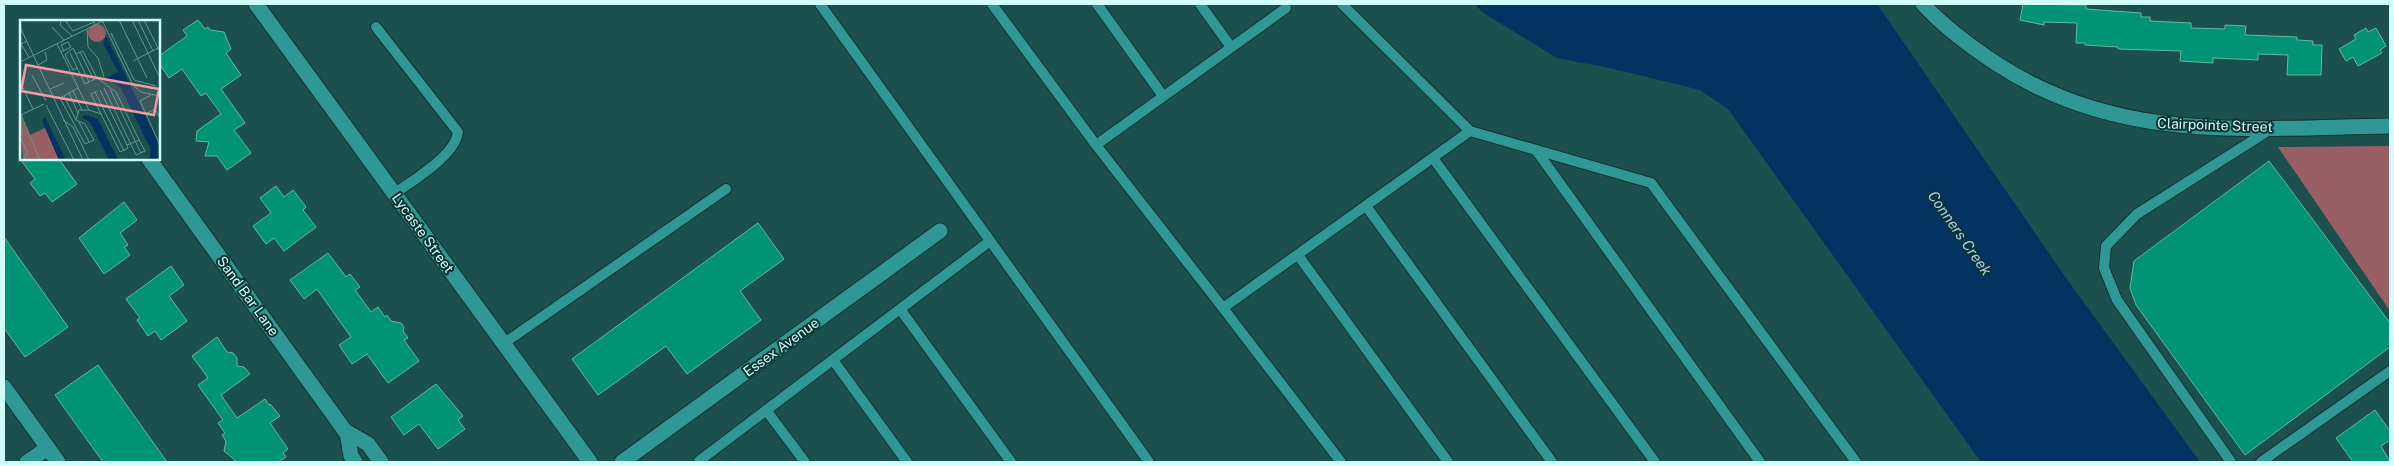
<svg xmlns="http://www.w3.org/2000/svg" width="2394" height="466" font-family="'Public Sans',sans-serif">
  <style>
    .green { fill: #985f65 }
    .water { fill: #033360 }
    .building { fill: #009376; stroke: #64baa0 }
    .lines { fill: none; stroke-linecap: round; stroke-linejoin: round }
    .service-casing { stroke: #133231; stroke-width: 12 }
    .minor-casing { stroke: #133231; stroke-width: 17 }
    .service { stroke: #309894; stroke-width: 10 }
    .minor { stroke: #309894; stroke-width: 15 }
    .labels { text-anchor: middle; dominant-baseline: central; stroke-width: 4; stroke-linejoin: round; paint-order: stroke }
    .street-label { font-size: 14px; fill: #d1fefb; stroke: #073432 }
    .water-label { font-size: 15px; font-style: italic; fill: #adcbed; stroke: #073432 }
    .inset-road { fill: none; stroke: #649693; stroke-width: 1 }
    .view { fill: #f49aa5; fill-opacity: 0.15; stroke: #f49aa5; stroke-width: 2.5 }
    .inset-edge { fill: none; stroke: #d1fefb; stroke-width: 2.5 }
  </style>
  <rect width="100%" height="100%" fill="#1b504e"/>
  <polygon class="green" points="2390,146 2390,311 2278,147"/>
  <polygon class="water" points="1474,4 1877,4 2066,278 2200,462 1981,462 1728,109 1700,90 1610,68 1557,58 1485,14"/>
  <g class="building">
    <polygon points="2023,4 2086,5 2086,9 2141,13 2141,17 2150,17 2150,21 2191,23 2191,28 2225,29 2225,25 2246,26 2245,35 2297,37 2297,40 2313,41 2313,45 2322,45 2321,75 2287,75 2288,55 2258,54 2258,60 2213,58 2213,63 2180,61 2181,51 2118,49 2118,47 2085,45 2085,43 2076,43 2077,23 2044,22 2044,25 2020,20"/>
    <polygon points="198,20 205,29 208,27 210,30 224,32 231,49 226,53 241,75 221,89 245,123 234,130 251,153 227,170 217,156 205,156 209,142 196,141 197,131 221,114 206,93 201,96 182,69 169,78 159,63 159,56 187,36 183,30"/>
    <polygon points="2366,28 2368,32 2376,28 2386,46 2380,50 2382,53 2358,66 2353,57 2346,61 2339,49 2356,39 2354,35"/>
    <polygon points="20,159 59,159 77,184 52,202 45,193 40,196 30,183 35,179"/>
    <polygon points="2269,161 2390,323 2390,347 2245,455 2136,305 2130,288 2134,261"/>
    <polygon points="276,186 284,197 293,190 306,207 303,210 316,227 284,251 274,238 266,244 253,226 271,213 260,198"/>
    <polygon points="124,202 137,220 120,233 128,245 124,247 130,255 104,274 79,238"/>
    <polygon points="758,223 784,259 740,291 761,320 687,374 666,346 598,395 572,359"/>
    <polygon points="4,237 68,327 25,357 4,328"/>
    <polygon points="328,253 346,277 350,274 360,287 355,290 371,312 378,307 385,317 387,315 391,321 401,323 404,327 403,331 408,338 404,340 419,361 388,383 367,354 352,364 339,345 351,337 317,289 304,299 290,280"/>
    <polygon points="171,266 184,285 169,296 187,321 161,340 155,331 148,336 137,320 140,318 126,299"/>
    <polygon points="217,337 227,352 233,353 237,358 237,366 244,367 250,374 221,395 237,418 265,399 269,405 270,404 280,416 270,423 288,449 283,453 286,457 278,462 237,462 224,451 226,441 222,435 225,433 218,423 223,420 198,385 208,378 192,356"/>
    <polygon points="98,365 167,462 103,462 55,395"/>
    <polygon points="436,384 463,416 458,420 465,429 438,449 419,424 404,435 391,417"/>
    <polygon points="2375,410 2390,431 2390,440 2381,446 2390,462 2353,462 2336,438"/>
  </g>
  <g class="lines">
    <g class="service-casing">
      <g id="service">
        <polyline points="820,4 1149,462"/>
        <polyline points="992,4 1096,145 1286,8"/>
        <polyline points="1097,4 1163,96"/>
        <polyline points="1200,4 1231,47"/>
        <polyline points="1342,4 1470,131 1651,183 1856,462"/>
        <path d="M376 27 458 132C455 156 413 180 394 194"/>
        <polyline points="1096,145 1223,308"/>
        <polyline points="1536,150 1760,462"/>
        <polyline points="1433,158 1655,462"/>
        <polyline points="1366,206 1552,462"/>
        <polyline points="1298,255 1448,462"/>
        <polyline points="900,309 1011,462"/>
        <polyline points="503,344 726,189"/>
        <polyline points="833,360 907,462"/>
        <polyline points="766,410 805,462"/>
        <polyline points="700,462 699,461 990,241"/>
        <polyline points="1341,462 1223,308 1470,131"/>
        <polyline points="2231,462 2117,300 2104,268 2106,246 2137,214 2271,129"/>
        <polyline points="2261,462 2390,371"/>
      </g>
    </g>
    <g class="minor-casing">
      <g id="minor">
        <polyline points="256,4 590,462"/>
        <path d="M1923 4C1944 27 1971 47 1997 64 2120 144 2250 128 2390 126"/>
        <polyline points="149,159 345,431 368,444 381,462"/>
        <polyline points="4,387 58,462"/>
        <polyline points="347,433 351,456 355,462"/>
        <polyline points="27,462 48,448"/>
        <polyline points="622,462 940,231"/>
      </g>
    </g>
    <use href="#service" class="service"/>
    <use href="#minor" class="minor"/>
  </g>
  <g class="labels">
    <g class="street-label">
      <text transform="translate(2215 125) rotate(2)">Clairpointe Street</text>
      <text transform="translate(423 233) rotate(54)">Lycaste Street</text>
      <text transform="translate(248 296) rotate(54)">Sand Bar Lane</text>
      <text transform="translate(781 347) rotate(-36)">Essex Avenue</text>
    </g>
    <g class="water-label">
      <text transform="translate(1960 233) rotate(55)">Conners Creek</text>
    </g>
  </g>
  <g transform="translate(20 20)">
    <rect width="140" height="140" fill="#1b504e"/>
    <path d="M68 13a9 9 0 1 1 18 0a9 9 0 1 1-18 0ZM0 95 10 115 25 108 39 140H3Z" fill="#985f65"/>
    <path d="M86 16 137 120 138 140H129L131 130 101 68 86 58 98 52 83 23ZM65 95 78 99 98 140H89L70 102 62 98ZM25 97 30 107 46 140H39L22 100Z" fill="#033360"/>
    <path class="inset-road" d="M41 0 40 5 52 16M45 0 53 11 74 2 75 5M82 0 113 65 121 72 140 76M99 0 127 58M112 0 140 58M118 0 133 31M124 0 140 32M0 7 63 140M32 7 44 20M67 9 68 27 78 38 84 57M93 16 91 13 114 60 136 66M7 21 1 24 9 37M37 24 49 48M41 32 51 27 48 22 41 25 44 31M60 32 74 60M50 33 65 64 77 58M56 34 69 62M113 41 140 27M0 42 85 0M18 45 27 40 25 32M49 49 69 90 81 94 100 132 108 128 107 125 119 120 96 72 77 58 63 31 56 34 53 28 45 35 53 50 57 48M12 55 26 81M0 62 13 89M58 68 40 78 65 124 74 120 65 104 56 100 59 90H69M84 68 116 135 125 131 119 120M30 69 44 63M90 69 121 133M80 70 107 125M53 71 62 90M77 71 71 74 81 94M75 72 104 131M49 73 58 93M131 75 120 81 140 125M44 76 56 100M26 85 54 140M0 92 20 140M125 94 135 89 140 98M1 95 24 84M43 100 53 107 69 140M59 102 69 122M0 117 7 132 4 140"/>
    <path class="view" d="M6 45 139 69 134 95 1 71Z"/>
    <rect width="140" height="140" class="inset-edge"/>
  </g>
  <rect width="2394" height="466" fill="none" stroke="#d1fefb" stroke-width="10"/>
</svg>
